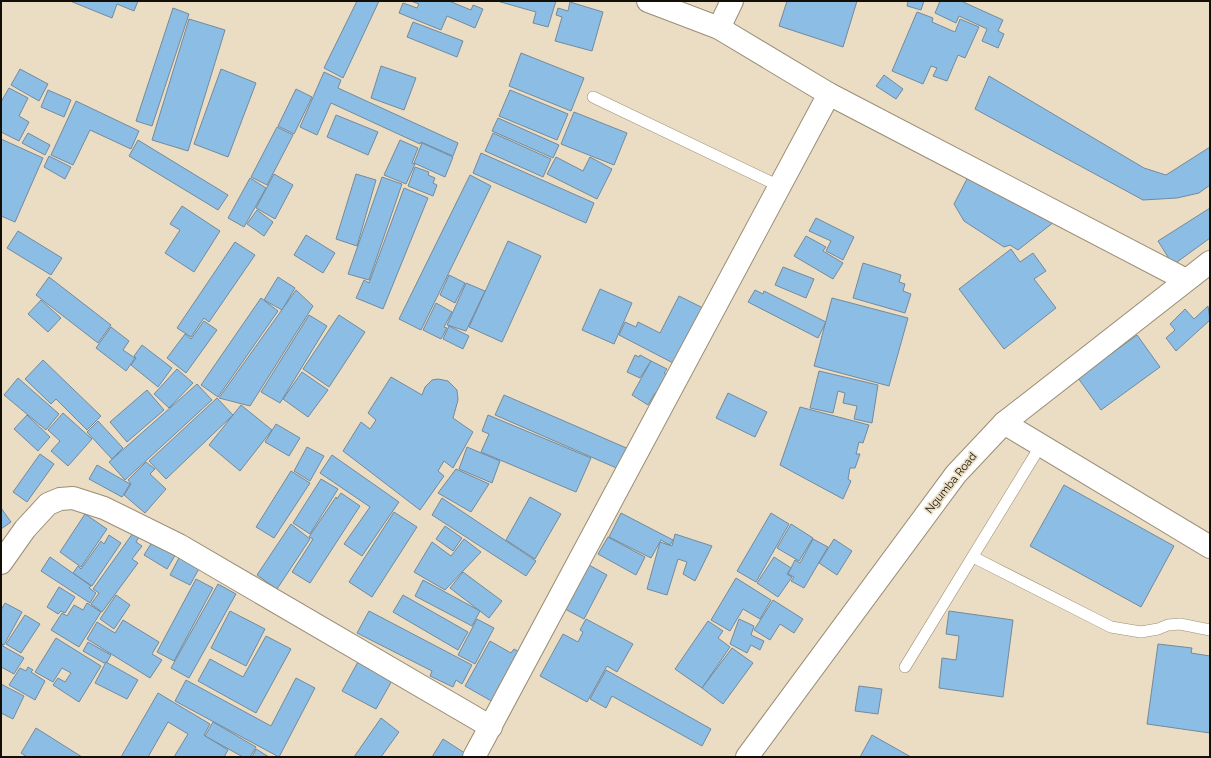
<svg xmlns="http://www.w3.org/2000/svg" width="1211" height="758" font-family="Raleway,sans-serif">
  <style>
    .building { fill: #8bbde5; stroke: #748a9c }
    .lines { fill: none; stroke-linecap: round; stroke-linejoin: round }
    .lane-casing { stroke: #9a8d75; stroke-width: 12 }
    .street-casing { stroke: #9a8d75; stroke-width: 24 }
    .lane { stroke: #fff; stroke-width: 11 }
    .street { stroke: #fff; stroke-width: 22 }
    .labels { text-anchor: middle; dominant-baseline: central; stroke-width: 3.5; stroke-linejoin: round; paint-order: stroke }
    .street-label { font-size: 11px; fill: #130e06; stroke: #eaddc3 }
  </style>
  <rect width="100%" height="100%" fill="#eaddc3"/>
  <g class="building">
    <polygon points="70,1 138,1 134,11 117,4 112,18"/>
    <polygon points="357,1 379,1 343,78 324,68"/>
    <polygon points="411,1 449,1 471,10 473,5 483,9 475,28 447,16 441,30 399,13 403,3 417,8 419,4"/>
    <polygon points="497,1 556,1 548,27 533,23 536,12"/>
    <polygon points="787,1 857,1 843,47 779,26"/>
    <polygon points="908,1 924,1 921,10 907,6"/>
    <polygon points="940,1 961,1 1003,20 998,31 1004,34 998,48 982,41 987,29 959,16 956,23 935,13"/>
    <polygon points="570,2 603,12 592,51 555,41 562,17 556,15 558,8 568,11"/>
    <polygon points="173,8 189,14 152,126 136,121"/>
    <polygon points="917,12 933,18 932,22 955,32 960,19 979,27 965,58 958,55 947,81 933,76 937,68 931,66 923,84 892,71"/>
    <polygon points="189,19 225,30 188,151 152,140"/>
    <polygon points="413,22 463,41 457,57 407,37"/>
    <polygon points="521,53 584,78 571,111 509,86"/>
    <polygon points="381,66 416,78 404,110 371,98"/>
    <polygon points="20,69 48,84 39,101 11,85"/>
    <polygon points="221,69 256,83 228,157 194,144"/>
    <polygon points="324,72 341,80 338,88 458,143 453,156 421,142 420,144 331,103 317,135 300,127"/>
    <polygon points="884,75 903,89 896,99 876,86"/>
    <polygon points="989,76 1144,168 1166,175 1210,147 1210,185 1199,193 1177,198 1143,200 975,109"/>
    <polygon points="9,88 28,98 19,116 29,122 19,141 1,132 1,102"/>
    <polygon points="296,89 312,97 294,134 278,126"/>
    <polygon points="48,90 71,100 64,117 41,107"/>
    <polygon points="510,90 568,114 557,140 499,116"/>
    <polygon points="76,101 139,131 131,149 90,130 73,165 51,155"/>
    <polygon points="574,112 627,133 614,165 561,144"/>
    <polygon points="336,115 378,132 368,155 327,137"/>
    <polygon points="498,118 559,145 553,158 492,131"/>
    <polygon points="277,127 293,135 267,185 251,177"/>
    <polygon points="28,133 50,145 45,155 22,143"/>
    <polygon points="493,133 551,159 543,177 485,151"/>
    <polygon points="1,139 43,158 15,222 1,216"/>
    <polygon points="138,140 228,195 218,210 129,156"/>
    <polygon points="400,140 418,148 412,163 415,164 406,184 384,175"/>
    <polygon points="422,143 453,157 445,177 414,163"/>
    <polygon points="481,153 594,203 586,223 473,173"/>
    <polygon points="49,156 71,167 65,179 44,167"/>
    <polygon points="556,157 583,171 590,157 612,169 597,199 547,174"/>
    <polygon points="415,167 429,172 428,175 435,178 433,183 437,185 433,196 408,186"/>
    <polygon points="274,174 293,185 275,219 256,208"/>
    <polygon points="356,174 376,180 357,246 336,239"/>
    <polygon points="470,175 491,186 421,330 399,319"/>
    <polygon points="969,175 1054,222 1018,250 1010,245 1004,247 964,221 954,204"/>
    <polygon points="382,177 402,184 369,280 348,274"/>
    <polygon points="250,178 266,188 244,227 228,218"/>
    <polygon points="404,188 428,198 383,309 356,298 364,280 369,283"/>
    <polygon points="182,206 220,231 194,272 165,253 180,230 170,224"/>
    <polygon points="1210,208 1210,238 1173,265 1158,241"/>
    <polygon points="257,210 273,222 264,236 247,224"/>
    <polygon points="816,218 854,237 843,260 826,251 831,241 809,231"/>
    <polygon points="18,231 62,258 51,275 7,248"/>
    <polygon points="306,235 335,253 323,273 294,255"/>
    <polygon points="806,236 826,247 823,251 843,263 833,279 794,256"/>
    <polygon points="508,241 541,256 502,342 469,327"/>
    <polygon points="235,242 255,255 209,322 204,318 191,337 177,328"/>
    <polygon points="1011,249 1020,262 1033,253 1046,271 1034,279 1056,308 1004,349 959,289"/>
    <polygon points="863,263 901,275 899,282 905,284 903,291 911,294 905,313 853,298"/>
    <polygon points="783,267 814,279 806,298 775,285"/>
    <polygon points="449,275 465,283 455,303 440,295"/>
    <polygon points="49,277 111,325 98,343 36,295"/>
    <polygon points="278,277 295,288 282,310 264,300"/>
    <polygon points="466,283 485,291 466,331 447,325"/>
    <polygon points="600,289 632,303 614,344 582,330"/>
    <polygon points="296,290 313,306 250,406 219,398"/>
    <polygon points="755,290 763,294 764,291 826,322 818,338 748,302"/>
    <polygon points="679,296 703,308 675,364 619,335 625,322 636,327 638,322 660,333"/>
    <polygon points="261,298 278,311 218,397 201,385"/>
    <polygon points="832,298 908,318 889,386 814,366"/>
    <polygon points="41,300 61,318 48,332 28,314"/>
    <polygon points="436,303 452,312 444,327 447,328 441,339 423,330"/>
    <polygon points="1208,306 1210,320 1176,351 1166,338 1175,330 1170,324 1185,309 1194,319"/>
    <polygon points="309,315 327,326 280,403 261,392"/>
    <polygon points="339,315 365,332 329,387 303,369"/>
    <polygon points="204,321 217,330 186,373 167,358 185,334 191,339"/>
    <polygon points="449,326 469,336 463,349 443,339"/>
    <polygon points="111,327 129,341 123,350 135,358 126,371 96,348"/>
    <polygon points="1137,335 1160,367 1101,410 1078,378"/>
    <polygon points="142,345 172,368 158,387 131,365 136,358 134,356"/>
    <polygon points="635,355 639,357 640,355 651,361 640,378 627,372"/>
    <polygon points="43,360 101,416 87,430 56,399 51,404 25,379"/>
    <polygon points="651,361 667,369 664,373 674,379 663,398 655,393 648,405 632,395"/>
    <polygon points="177,369 193,383 169,408 154,394"/>
    <polygon points="819,371 878,385 872,423 854,419 857,406 843,403 845,393 838,391 833,413 810,408"/>
    <polygon points="302,372 328,390 308,417 283,399"/>
    <polygon points="391,377 422,395 425,387 432,380 438,379 448,381 457,390 458,400 453,418 473,432 453,468 444,461 438,471 444,476 420,510 343,451 361,422 370,429 376,420 368,413"/>
    <polygon points="18,378 59,414 46,430 4,395"/>
    <polygon points="197,384 212,400 125,480 109,462"/>
    <polygon points="147,390 164,410 127,442 110,422"/>
    <polygon points="728,393 767,412 755,437 716,418"/>
    <polygon points="504,395 631,450 621,470 495,415"/>
    <polygon points="217,398 233,415 166,479 149,461"/>
    <polygon points="241,405 272,430 240,471 209,445"/>
    <polygon points="800,407 869,425 863,443 859,442 856,454 860,454 855,468 850,468 848,479 851,481 843,499 780,465"/>
    <polygon points="63,413 92,439 68,466 51,451 60,441 48,430"/>
    <polygon points="27,415 50,437 38,451 14,429"/>
    <polygon points="488,415 591,458 576,492 481,452 489,434 482,431"/>
    <polygon points="98,421 123,448 112,459 87,432"/>
    <polygon points="276,424 300,438 289,456 265,442"/>
    <polygon points="307,447 324,456 310,481 294,471"/>
    <polygon points="467,447 500,461 492,483 459,469"/>
    <polygon points="40,454 54,464 27,502 13,492"/>
    <polygon points="332,455 399,502 362,556 344,544 370,507 320,473"/>
    <polygon points="146,462 155,469 150,474 166,489 145,513 124,495 131,484 128,480"/>
    <polygon points="97,465 130,484 122,497 89,479"/>
    <polygon points="456,469 489,484 471,512 438,493"/>
    <polygon points="291,471 310,483 274,538 256,527"/>
    <polygon points="321,479 338,489 310,534 293,523"/>
    <polygon points="1064,485 1174,546 1141,607 1030,546"/>
    <polygon points="341,493 360,506 310,583 292,572 313,539 309,537 336,497 337,499"/>
    <polygon points="530,497 561,514 535,559 506,540"/>
    <polygon points="442,498 536,561 526,576 432,515"/>
    <polygon points="1,508 11,522 1,529"/>
    <polygon points="394,512 417,527 372,597 349,582"/>
    <polygon points="621,513 673,540 670,545 661,540 651,558 609,537"/>
    <polygon points="771,513 789,524 756,582 737,571"/>
    <polygon points="85,514 107,529 81,567 60,552"/>
    <polygon points="291,524 310,539 277,589 257,575"/>
    <polygon points="791,524 813,538 799,561 777,548"/>
    <polygon points="445,526 462,538 453,551 436,539"/>
    <polygon points="133,533 139,537 136,542 142,546 132,559 138,563 102,612 91,604 99,593 93,589"/>
    <polygon points="675,534 712,546 695,581 683,574 687,562 678,559 667,595 647,589 660,542 672,546"/>
    <polygon points="109,535 121,543 92,586 73,573 78,566 81,569 101,541 104,544"/>
    <polygon points="608,537 645,557 636,575 598,554"/>
    <polygon points="154,539 177,552 167,569 144,555"/>
    <polygon points="464,539 481,552 445,590 414,572 432,542 451,556"/>
    <polygon points="813,539 828,547 804,588 791,581 794,577 788,574 795,560 800,563"/>
    <polygon points="834,539 852,551 837,575 819,563"/>
    <polygon points="181,554 201,565 190,585 170,575"/>
    <polygon points="50,557 91,586 89,588 96,593 90,603 41,571"/>
    <polygon points="774,557 791,568 787,574 792,577 778,597 757,583"/>
    <polygon points="589,565 607,575 584,619 565,609"/>
    <polygon points="463,572 502,601 489,618 450,588"/>
    <polygon points="736,578 771,600 760,619 743,609 730,631 711,620"/>
    <polygon points="196,579 213,588 174,661 157,652"/>
    <polygon points="423,580 480,611 472,626 415,596"/>
    <polygon points="218,584 236,594 189,678 171,668"/>
    <polygon points="59,587 75,597 65,613 61,611 58,614 47,607"/>
    <polygon points="116,595 130,605 114,629 100,619"/>
    <polygon points="403,595 468,632 458,650 393,612"/>
    <polygon points="773,600 803,619 794,633 780,624 770,640 754,630"/>
    <polygon points="5,603 22,612 4,645 1,644 1,610"/>
    <polygon points="87,603 101,612 79,647 51,630 62,613 67,616 74,605 83,610"/>
    <polygon points="230,611 265,629 246,666 211,648"/>
    <polygon points="369,611 472,665 462,684 456,680 453,687 430,676 432,671 357,633"/>
    <polygon points="949,611 1013,620 1003,697 939,688 942,658 956,660 959,636 946,634"/>
    <polygon points="25,615 40,624 21,653 6,644"/>
    <polygon points="477,619 494,628 475,664 458,655"/>
    <polygon points="586,619 633,644 617,672 607,666 587,702 540,676 563,634 578,642 583,632 580,630"/>
    <polygon points="739,619 754,626 751,635 764,641 760,650 751,645 747,653 730,644"/>
    <polygon points="123,620 159,642 152,654 162,660 150,678 87,639 97,622 115,633"/>
    <polygon points="708,621 723,631 718,638 730,647 702,688 675,669"/>
    <polygon points="266,636 291,649 256,713 198,681 210,659 243,677"/>
    <polygon points="56,638 101,666 79,702 53,685 58,678 65,682 71,673 62,668 53,682 35,672"/>
    <polygon points="490,641 511,653 514,649 521,653 493,702 465,686"/>
    <polygon points="88,642 111,655 107,662 104,663 83,651"/>
    <polygon points="1158,644 1192,648 1191,653 1210,656 1210,733 1147,724"/>
    <polygon points="1,645 24,658 14,674 1,667"/>
    <polygon points="732,648 753,663 723,704 702,688"/>
    <polygon points="359,660 393,679 376,709 342,691"/>
    <polygon points="106,662 138,680 127,699 95,683"/>
    <polygon points="28,667 33,670 31,672 45,681 35,700 9,685 20,668 26,671"/>
    <polygon points="606,670 711,729 702,746 612,696 606,708 590,699"/>
    <polygon points="296,678 315,688 279,757 175,701 186,680 271,726"/>
    <polygon points="1,684 24,696 13,719 1,713"/>
    <polygon points="859,686 882,689 878,714 855,711"/>
    <polygon points="158,693 210,724 204,735 228,750 224,757 174,757 188,734 168,722 148,757 121,757"/>
    <polygon points="381,718 399,732 381,757 354,757"/>
    <polygon points="213,722 256,747 250,757 243,757 205,736"/>
    <polygon points="36,728 82,757 27,757 21,753"/>
    <polygon points="872,735 911,757 860,757"/>
    <polygon points="443,739 471,757 432,757"/>
    <polygon points="256,749 269,757 252,757"/>
  </g>
  <g class="lines">
    <g class="lane-casing">
      <g id="lane">
        <polyline points="593,97 779,186"/>
        <polyline points="973,557 1111,627 1141,632 1158,629 1168,625 1180,624 1210,630"/>
        <polyline points="905,667 1041,445"/>
      </g>
    </g>
    <g class="street-casing">
      <g id="street">
        <polyline points="648,1 719,28 829,94 1186,280"/>
        <polyline points="719,28 732,1"/>
        <polyline points="1004,423 1210,547"/>
        <polyline points="1,563 25,529 48,504 60,499 73,498 104,508 179,545 491,727"/>
        <polyline points="474,757 829,94"/>
        <polyline points="747,757 956,474 1004,423 1210,262"/>
      </g>
    </g>
    <use href="#lane" class="lane"/>
    <use href="#street" class="street"/>
  </g>
  <g class="labels">
    <g class="street-label">
      <text transform="translate(951 483) rotate(-51)">Ngumba Road</text>
    </g>
  </g>
  <rect width="1211" height="758" fill="none" stroke="#130e06" stroke-width="4"/>
</svg>
